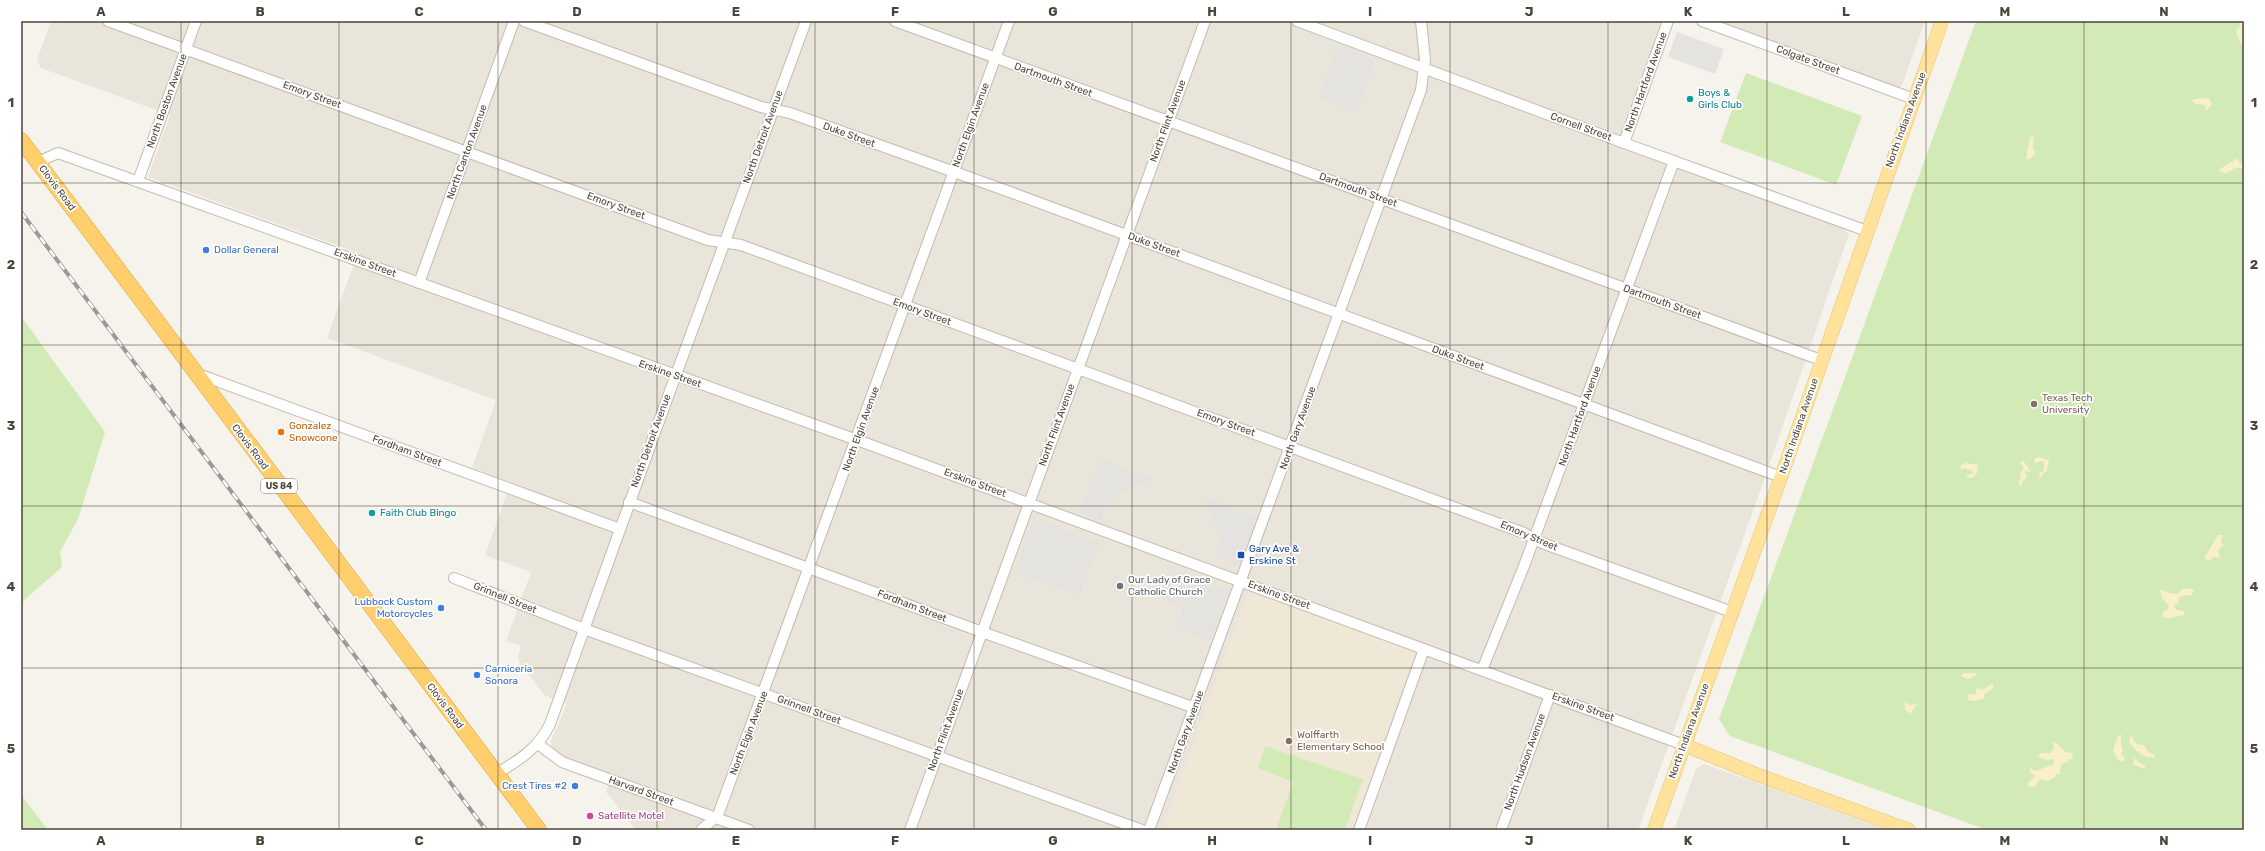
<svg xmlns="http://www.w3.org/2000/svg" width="2265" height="851" font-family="Rubik,sans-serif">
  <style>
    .residential { fill: #eae5da }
    .education { fill: #efe8d6 }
    .green { fill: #d2eab5 }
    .sand { fill: #f9efc9 }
    .parking { fill: #e5e3e0 }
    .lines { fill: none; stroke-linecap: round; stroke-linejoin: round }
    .minor-casing { stroke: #c2bbae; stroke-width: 12 }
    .major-casing { stroke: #e6c16a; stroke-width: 14 }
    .highway-casing { stroke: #e0a43c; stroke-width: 16 }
    .minor { stroke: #fff; stroke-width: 10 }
    .major { stroke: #ffe39c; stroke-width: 13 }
    .highway { stroke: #ffcf6e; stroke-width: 15 }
    .rail-casing { stroke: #9a9a9a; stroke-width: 4 }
    .rail { stroke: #fff; stroke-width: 2.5; stroke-dasharray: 8; stroke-linecap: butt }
    .grid { fill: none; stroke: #4b4439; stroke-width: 1; stroke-opacity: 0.55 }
    .culture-dot { fill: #0f9aa8; stroke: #fff; stroke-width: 1.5 }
    .shop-dot { fill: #3f7fe0; stroke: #fff; stroke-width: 1.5 }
    .education-dot { fill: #8d6e63; stroke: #fff; stroke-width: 1.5 }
    .food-dot { fill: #e8710a; stroke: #fff; stroke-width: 1.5 }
    .transit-dot { fill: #1a4fb4; stroke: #fff; stroke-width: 1.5 }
    .worship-dot { fill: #6b7280; stroke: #fff; stroke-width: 1.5 }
    .hotel-dot { fill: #d1479c; stroke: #fff; stroke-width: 1.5 }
    .labels { text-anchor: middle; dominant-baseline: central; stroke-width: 3.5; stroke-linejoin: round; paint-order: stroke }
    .shield { fill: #fff; stroke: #817c74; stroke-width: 1 }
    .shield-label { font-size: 9px; font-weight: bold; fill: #4b4439 }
    .street-label { font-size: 10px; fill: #4b4439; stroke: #fff }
    .culture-label { font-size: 10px; fill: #0d838f; stroke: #fff; text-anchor: start }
    .shop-label { font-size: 10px; fill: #366cbe; stroke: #fff; text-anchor: start }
    .education-label { font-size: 10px; fill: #785e54; stroke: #fff; text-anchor: start }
    .food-label { font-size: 10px; fill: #c56008; stroke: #fff; text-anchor: start }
    .transit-label { font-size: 10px; fill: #164399; stroke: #fff; text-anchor: start }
    .worship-label { font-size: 10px; fill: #5b616d; stroke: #fff; text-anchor: start }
    .hotel-label { font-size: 10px; fill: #b23c85; stroke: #fff; text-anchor: start }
    .neatline { fill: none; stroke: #4b4439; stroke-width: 1.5 }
    .grid-label { font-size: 13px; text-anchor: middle; font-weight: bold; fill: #4b4439 }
  </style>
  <rect width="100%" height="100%" fill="#f6f3ec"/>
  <g class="residential">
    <polygon points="51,21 1663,21 1618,146 1841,227 1849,234 1762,486 1638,830 636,830 606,792 612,776 562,758 553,751 551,741 567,704 545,696 520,664 518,656 521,646 506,641 531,572 485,555 511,482 472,468 496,400 327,338 358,253 148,177 170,115 41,68 37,60"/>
    <polygon points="1718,21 1925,21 1901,88"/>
    <polygon points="1704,764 1707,765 1887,830 1674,830 1696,769"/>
  </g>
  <polygon class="education" points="1252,593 1412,651 1414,654 1352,830 1164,830 1163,828 1246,596"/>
  <g class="green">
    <polygon points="1976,21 2244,21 2244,830 1987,830 1730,736 1719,719"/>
    <polygon points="1746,73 1862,116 1836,185 1720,142"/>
    <polygon points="21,316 105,432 78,519 60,552 62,567 21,603"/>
    <polygon points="1265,746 1363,779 1345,830 1276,830 1293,782 1258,768"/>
    <polygon points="21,795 48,830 21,830"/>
  </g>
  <g class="sand">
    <polygon points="2240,21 2244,21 2244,44 2240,43 2236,31 2240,27"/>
    <polygon points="2209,98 2212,104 2206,111 2205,105 2196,104 2192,101 2194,99"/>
    <polygon points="2030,137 2034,137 2033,148 2036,152 2031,158 2026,160"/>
    <polygon points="2238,158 2239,163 2244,165 2243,168 2235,168 2226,173 2220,172 2220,169"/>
    <polygon points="2038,457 2049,460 2047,470 2040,478 2039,474 2044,470 2044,463 2042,461 2035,463 2034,459"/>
    <polygon points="2023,460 2031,472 2025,471 2027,478 2023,480 2021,486 2018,483 2021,477 2020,472 2023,471 2023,466 2020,463"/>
    <polygon points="1966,463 1978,465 1977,473 1973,478 1967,477 1967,475 1974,473 1970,469 1968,470 1965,468 1960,470 1961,465"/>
    <polygon points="2218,535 2223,535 2221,543 2224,545 2218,550 2220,558 2213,557 2210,560 2206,560 2205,557"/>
    <polygon points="2183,589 2192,589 2194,591 2191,596 2186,595 2179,597 2178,603 2174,605 2176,610 2184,611 2184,615 2170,618 2162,617 2162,613 2167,610 2169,606 2162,598 2160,591 2162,590 2169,593 2177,594"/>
    <polygon points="1963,673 1974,673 1977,675 1968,679 1961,676"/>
    <polygon points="1993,683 1993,689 1984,694 1985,698 1975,701 1968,700 1969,694 1975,695 1977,688 1983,690"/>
    <polygon points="1905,701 1910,705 1917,704 1910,714 1905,709"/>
    <polygon points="2121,734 2121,745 2123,749 2121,754 2125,759 2124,762 2118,760 2113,750 2118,736"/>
    <path d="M2131 735 2136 744 2144 745 2148 752 2155 755 2154 757C2143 759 2135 750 2129 742Z"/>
    <polygon points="2053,743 2057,743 2065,752 2072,753 2073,758 2061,765 2060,774 2056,774 2055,777 2048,781 2040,779 2035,787 2029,787 2027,784 2035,776 2030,772 2030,768 2036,771 2054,764 2054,759 2047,760 2038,757 2041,753 2050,753 2054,749"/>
    <polygon points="2134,755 2135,759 2145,766 2145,769 2133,765"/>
  </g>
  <g class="parking">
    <polygon points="1677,32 1724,49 1715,74 1668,57"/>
    <polygon points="1337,46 1376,60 1357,113 1318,98"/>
    <polygon points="1100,458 1154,478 1109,500 1101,521 1080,513"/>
    <polygon points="1202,496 1257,517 1239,566 1215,557 1221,539"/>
    <polygon points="1034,518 1099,543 1080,596 1014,572"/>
    <polygon points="1169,568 1229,590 1210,640 1176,628 1183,607 1158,598"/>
  </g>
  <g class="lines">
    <g class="minor-casing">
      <g id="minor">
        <polyline points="108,21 708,240 741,245 1524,533 1542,543 1732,612"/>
        <polyline points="524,21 761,107 790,113 1010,192 1781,477"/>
        <polyline points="895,21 1821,360"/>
        <polyline points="1297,21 1624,143 1867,231"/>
        <polyline points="1702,21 1914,99"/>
        <polyline points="1624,143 1668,21"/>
        <polyline points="38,162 58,153 857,440 1684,745"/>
        <polyline points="138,181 196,21"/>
        <polyline points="419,283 514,21"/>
        <polyline points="198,374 620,529"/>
        <polyline points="629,502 982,632 1195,708"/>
        <polyline points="454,578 584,629 1142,830"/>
        <polyline points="1482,670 1524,566 1674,161"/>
        <polyline points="538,744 562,762 749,830"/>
        <path d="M496 774C519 760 538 749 550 724L666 402 806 21"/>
        <polyline points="701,830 718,815 1009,21"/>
        <polyline points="910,830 1205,21"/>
        <polyline points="1149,830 1421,90 1425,59 1421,21"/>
        <polyline points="1359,830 1424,649"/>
        <polyline points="1501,830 1550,695"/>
      </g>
    </g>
    <g class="major-casing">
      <g id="major">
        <polyline points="1684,745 1758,775 1909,830"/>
        <polyline points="1654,830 1781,477 1942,21"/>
      </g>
    </g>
    <g class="highway-casing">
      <polyline id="highway" points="21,140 539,830"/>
    </g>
    <use href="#minor" class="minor"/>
    <use href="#major" class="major"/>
    <use href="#highway" class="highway"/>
    <g class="rail-casing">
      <polyline id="rail" points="21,212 486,830"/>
    </g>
    <use href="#rail" class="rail"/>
  </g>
  <path class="grid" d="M181 21V830M339 21V830M498 21V830M657 21V830M815 21V830M974 21V830M1132 21V830M1291 21V830M1450 21V830M1608 21V830M1767 21V830M1926 21V830M2084 21V830M21 183H2244M21 345H2244M21 506H2244M21 668H2244"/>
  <g class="culture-dot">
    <circle cx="1690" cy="99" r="4"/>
    <circle cx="372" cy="513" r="4"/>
  </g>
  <g class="shop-dot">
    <circle cx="206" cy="250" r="4"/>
    <circle cx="441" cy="608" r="4"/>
    <circle cx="477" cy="675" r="4"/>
    <circle cx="575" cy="786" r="4"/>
  </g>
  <g class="education-dot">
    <circle cx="2034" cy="404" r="4"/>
    <circle cx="1289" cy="741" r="4"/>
  </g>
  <circle class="food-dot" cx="281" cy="432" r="4"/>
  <rect class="transit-dot" x="1237" y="551" width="8" height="8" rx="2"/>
  <circle class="worship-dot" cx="1120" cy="586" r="4"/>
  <circle class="hotel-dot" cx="590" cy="816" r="4"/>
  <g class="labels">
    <rect class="shield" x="261" y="479" width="36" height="14" rx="3"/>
    <g class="shield-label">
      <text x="279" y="486">US 84</text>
    </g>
    <g class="street-label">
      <text transform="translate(1808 60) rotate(20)">Colgate Street</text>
      <text transform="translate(1053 80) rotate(20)">Dartmouth Street</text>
      <text transform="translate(1646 82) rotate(-70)">North Hartford Avenue</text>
      <text transform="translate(312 95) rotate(20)">Emory Street</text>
      <text transform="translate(167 101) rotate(-70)">North Boston Avenue</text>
      <text transform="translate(1906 120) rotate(-70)">North Indiana Avenue</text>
      <text transform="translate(1168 121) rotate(-70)">North Flint Avenue</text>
      <text transform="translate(971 125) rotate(-70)">North Elgin Avenue</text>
      <text transform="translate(1581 127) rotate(20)">Cornell Street</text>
      <text transform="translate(849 135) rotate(20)">Duke Street</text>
      <text transform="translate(763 137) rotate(-70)">North Detroit Avenue</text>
      <text transform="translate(467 152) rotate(-70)">North Canton Avenue</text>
      <text transform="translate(57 188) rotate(53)">Clovis Road</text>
      <text transform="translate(1358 190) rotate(20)">Dartmouth Street</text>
      <text transform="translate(616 206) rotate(20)">Emory Street</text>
      <text transform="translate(1154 245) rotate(20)">Duke Street</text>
      <text transform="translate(365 263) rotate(20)">Erskine Street</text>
      <text transform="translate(1662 302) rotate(20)">Dartmouth Street</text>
      <text transform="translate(922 312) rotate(20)">Emory Street</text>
      <text transform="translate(1458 358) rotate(20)">Duke Street</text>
      <text transform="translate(670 374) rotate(19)">Erskine Street</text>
      <text transform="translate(1580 416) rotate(-70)">North Hartford Avenue</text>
      <text transform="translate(1226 423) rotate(20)">Emory Street</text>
      <text transform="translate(1057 425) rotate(-70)">North Flint Avenue</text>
      <text transform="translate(1799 426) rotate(-71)">North Indiana Avenue</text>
      <text transform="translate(1298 428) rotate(-70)">North Gary Avenue</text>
      <text transform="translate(861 429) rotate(-70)">North Elgin Avenue</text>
      <text transform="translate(651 441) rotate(-70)">North Detroit Avenue</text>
      <text transform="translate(250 447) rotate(53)">Clovis Road</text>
      <text transform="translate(407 451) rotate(20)">Fordham Street</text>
      <text transform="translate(975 483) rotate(20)">Erskine Street</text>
      <text transform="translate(1529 536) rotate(23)">Emory Street</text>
      <text transform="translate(1279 595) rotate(20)">Erskine Street</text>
      <text transform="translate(505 598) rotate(22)">Grinnell Street</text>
      <text transform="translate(912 606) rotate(21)">Fordham Street</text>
      <text transform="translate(445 706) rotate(53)">Clovis Road</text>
      <text transform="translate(1583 707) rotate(20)">Erskine Street</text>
      <text transform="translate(809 710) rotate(20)">Grinnell Street</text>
      <text transform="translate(946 730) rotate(-70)">North Flint Avenue</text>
      <text transform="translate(1689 731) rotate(-70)">North Indiana Avenue</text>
      <text transform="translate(1186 732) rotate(-70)">North Gary Avenue</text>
      <text transform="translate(749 733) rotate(-69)">North Elgin Avenue</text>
      <text transform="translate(1525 762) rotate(-70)">North Hudson Avenue</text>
      <text transform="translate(641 791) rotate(20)">Harvard Street</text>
    </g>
    <g class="culture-label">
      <text x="1698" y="93">Boys &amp;<tspan x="1698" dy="12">Girls Club</tspan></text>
      <text x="380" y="513">Faith Club Bingo</text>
    </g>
    <g class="shop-label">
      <text x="214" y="250">Dollar General</text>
      <text x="433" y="602" text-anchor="end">Lubbock Custom<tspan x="433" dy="12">Motorcycles</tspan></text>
      <text x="485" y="669">Carniceria<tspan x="485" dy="12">Sonora</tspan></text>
      <text x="567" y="786" text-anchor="end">Crest Tires #2</text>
    </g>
    <g class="education-label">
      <text x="2042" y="398">Texas Tech<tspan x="2042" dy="12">University</tspan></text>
      <text x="1297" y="735">Wolffarth<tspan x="1297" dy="12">Elementary School</tspan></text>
    </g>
    <g class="food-label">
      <text x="289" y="426">Gonzalez<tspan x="289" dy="12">Snowcone</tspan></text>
    </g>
    <g class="transit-label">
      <text x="1249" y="549">Gary Ave &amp;<tspan x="1249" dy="12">Erskine St</tspan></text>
    </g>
    <g class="worship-label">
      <text x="1128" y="580">Our Lady of Grace<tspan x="1128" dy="12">Catholic Church</tspan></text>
    </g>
    <g class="hotel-label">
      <text x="598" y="816">Satellite Motel</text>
    </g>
  </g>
  <rect width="2265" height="851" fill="none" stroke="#ffffff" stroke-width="44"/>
  <rect x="22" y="22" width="2221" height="807" class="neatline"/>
  <g class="grid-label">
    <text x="101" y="16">A</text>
    <text x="260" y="16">B</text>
    <text x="419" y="16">C</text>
    <text x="577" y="16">D</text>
    <text x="736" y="16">E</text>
    <text x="895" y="16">F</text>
    <text x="1053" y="16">G</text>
    <text x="1212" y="16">H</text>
    <text x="1370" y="16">I</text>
    <text x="1529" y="16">J</text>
    <text x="1688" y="16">K</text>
    <text x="1846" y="16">L</text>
    <text x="2005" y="16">M</text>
    <text x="2164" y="16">N</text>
    <text x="11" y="107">1</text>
    <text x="2254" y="107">1</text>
    <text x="11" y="269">2</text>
    <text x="2254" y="269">2</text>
    <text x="11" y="430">3</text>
    <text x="2254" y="430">3</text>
    <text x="11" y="591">4</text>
    <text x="2254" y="591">4</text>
    <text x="11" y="753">5</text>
    <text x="2254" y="753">5</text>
    <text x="101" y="845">A</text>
    <text x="260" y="845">B</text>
    <text x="419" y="845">C</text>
    <text x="577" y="845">D</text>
    <text x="736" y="845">E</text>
    <text x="895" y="845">F</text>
    <text x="1053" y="845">G</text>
    <text x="1212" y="845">H</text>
    <text x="1370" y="845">I</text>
    <text x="1529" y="845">J</text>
    <text x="1688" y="845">K</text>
    <text x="1846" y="845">L</text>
    <text x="2005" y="845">M</text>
    <text x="2164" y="845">N</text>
  </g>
</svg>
